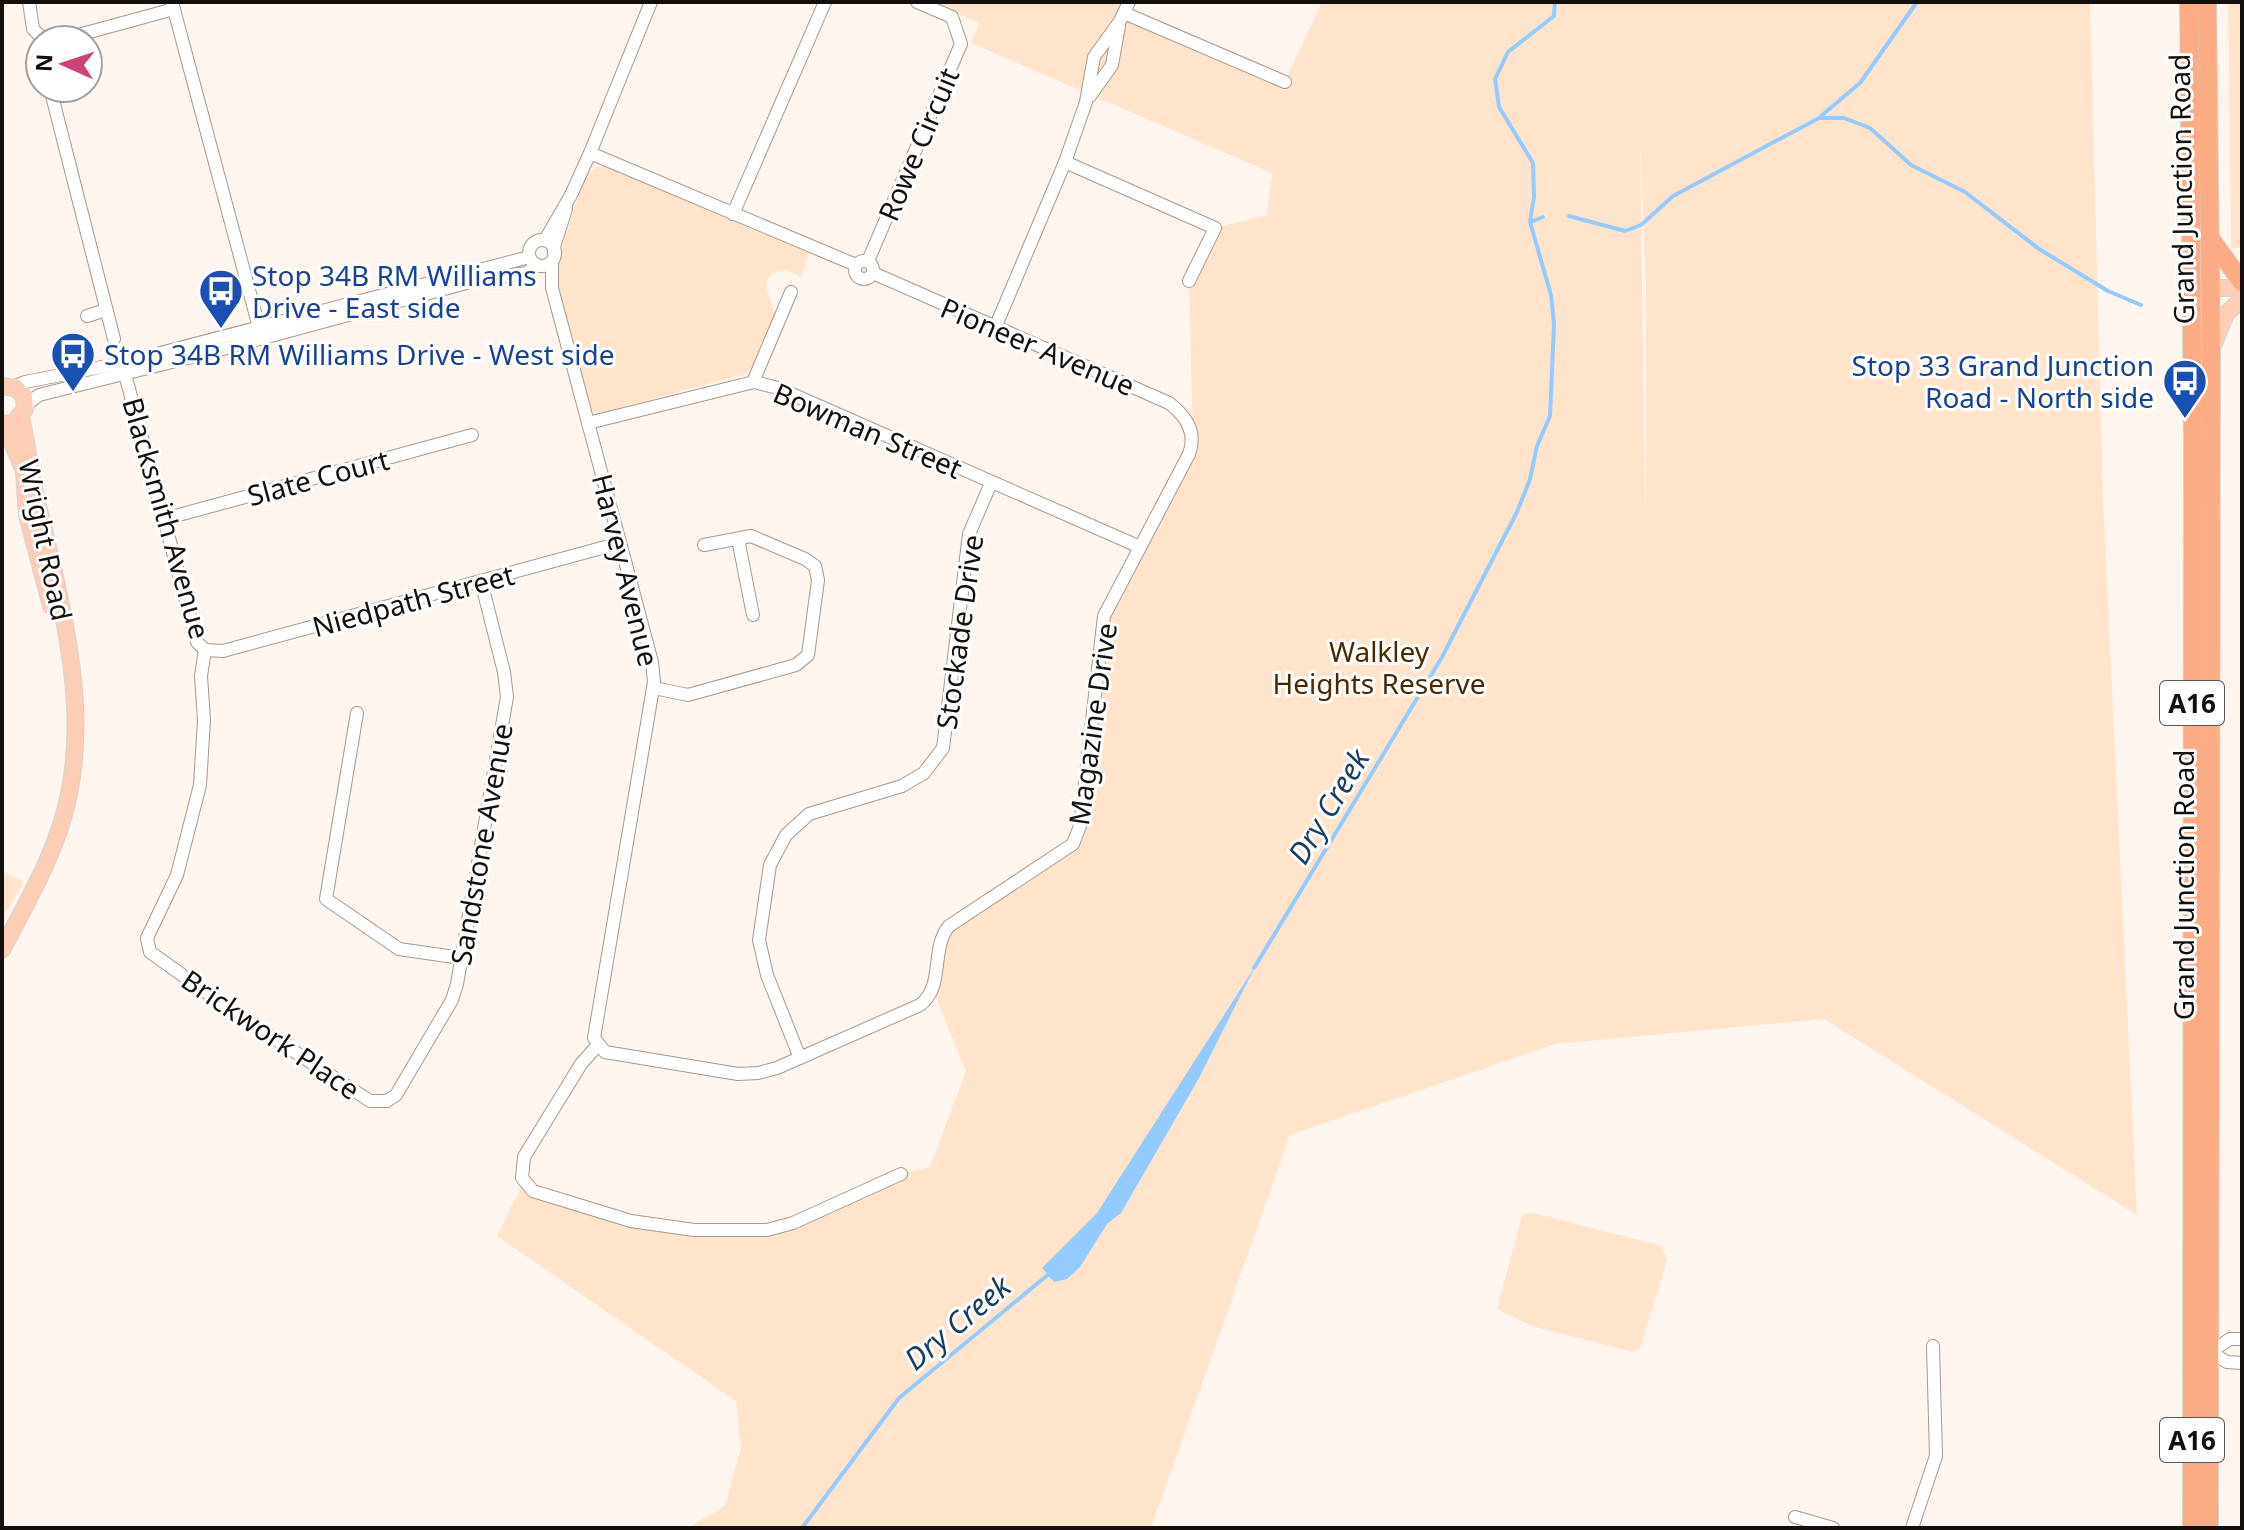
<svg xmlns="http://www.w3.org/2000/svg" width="2244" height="1530" font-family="'Noto Sans',sans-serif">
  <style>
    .green { fill: #ffe4cb; fill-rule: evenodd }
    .water { fill: #94cbff }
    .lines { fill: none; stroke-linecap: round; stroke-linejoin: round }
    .stream { stroke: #94cbff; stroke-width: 4 }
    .minor-casing { stroke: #a39990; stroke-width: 14 }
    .major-casing { stroke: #d4d4d3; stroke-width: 18 }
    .highway-casing { stroke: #d4d4d3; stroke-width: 20 }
    .minor { stroke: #fff; stroke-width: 12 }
    .major { stroke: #fdcdb5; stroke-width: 16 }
    .highway { stroke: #fbac84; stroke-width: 18 }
    .labels { text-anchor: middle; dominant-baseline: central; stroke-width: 6; stroke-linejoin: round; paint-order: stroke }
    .shield { fill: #fff; stroke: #595755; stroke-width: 2 }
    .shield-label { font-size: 26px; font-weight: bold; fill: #120f0c }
    .street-label { font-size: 28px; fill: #120f0c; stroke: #fff }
    .transit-label { font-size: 28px; fill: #164399; stroke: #fff; text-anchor: start }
    .park-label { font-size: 28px; fill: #4b2800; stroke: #fff }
    .water-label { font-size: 30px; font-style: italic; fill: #183f61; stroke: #fff }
  </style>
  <rect width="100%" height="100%" fill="#fef5ee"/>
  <g class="green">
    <path d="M931 2H1115L1285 82 1322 2H2090L2103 499 2137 1215 1824 1019 1555 1044 1290 1135 1151 1528H688L725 1506 741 1448 736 1401 497 1236 524 1181 584 1206 678 1228 793 1223 901 1174 930 1167 966 1071 933 990 945 931 1073 844 1104 616 1193 438 1189 281 1215 228 1267 215 1272 173 971 43 979 23ZM1640 133 1646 288V559Z"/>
    <polygon points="2228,2 2242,2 2242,248 2231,248"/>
    <path d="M597 167H606L809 253 801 277 786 270C750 275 774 296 774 315L755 363 745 374 604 412 597 413 586 406 555 287 557 261 586 175Z"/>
    <polygon points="2,872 24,882 2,919"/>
    <polygon points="1530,1212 1661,1246 1667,1260 1640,1348 1633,1352 1532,1326 1497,1309 1522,1216"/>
  </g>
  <polygon class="water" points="1256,965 1199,1078 1121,1213 1107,1224 1080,1267 1067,1279 1054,1282 1042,1268 1097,1213"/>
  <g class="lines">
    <g class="stream">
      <polyline points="1821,116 1860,83 1917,2"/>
      <polyline points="1569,216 1625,231 1641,225 1673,196 1819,118 1844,118 1870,128 1911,165 1965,192 2039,249 2108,291 2141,305"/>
      <polyline points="1531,222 1543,217"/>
      <polyline points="1254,968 1442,657 1517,512 1530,479 1537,446 1550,416 1554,324 1551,295 1530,222 1534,197 1533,163 1499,107 1495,79 1508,52 1554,16 1555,2"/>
      <polyline points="802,1528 899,1398 1050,1273"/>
    </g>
    <g class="minor-casing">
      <g id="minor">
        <polyline points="29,2 33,29 44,40"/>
        <polyline points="172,2 260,331"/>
        <polyline points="1124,13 1285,82"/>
        <polyline points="60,40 174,9"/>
        <polyline points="50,88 114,339"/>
        <polyline points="1090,96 1112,65 1119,26"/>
        <polyline points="590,153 856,265"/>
        <polyline points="1065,162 1215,228 1189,281"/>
        <polyline points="733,214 825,2"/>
        <polyline points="545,240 571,195 590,153 651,2"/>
        <circle cx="542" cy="253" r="13"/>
        <polyline points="554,253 554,247 566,209"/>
        <path d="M552 261V288L652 662 654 682 594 1038 605 1052 738 1074 758 1073 777 1068 920 1005C945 986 930 949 949 926L1073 844 1080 826 1104 616 1189 454C1197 433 1186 416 1169 403L873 273"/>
        <polyline points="868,261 961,44 952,17 917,2"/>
        <circle cx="864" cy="270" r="9"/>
        <polyline points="87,316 106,310"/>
        <polyline points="995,328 1065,162 1086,102 1094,57 1120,21 1129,2"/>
        <polyline points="122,363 197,642 205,650 201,676 204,720 200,785 177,875 147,938 150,952 231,1010 370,1101 387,1101 396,1095 452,1000 457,984 507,697 504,672 481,581"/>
        <polyline points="753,382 791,292"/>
        <polyline points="13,387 25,382 122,363 529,257"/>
        <polyline points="25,406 39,395 212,352 481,279 527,273 537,265"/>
        <polyline points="588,423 754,382 778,388 1140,547"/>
        <polyline points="164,519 472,435"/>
        <polyline points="738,539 753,615"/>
        <polyline points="205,650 223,651 620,543"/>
        <polyline points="654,688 688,695 796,665 808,655 818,580 815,566 805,559 751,536 704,545"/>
        <polyline points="357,713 326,899 399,949 461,958"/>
        <polyline points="598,1045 581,1064 524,1157 522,1178 533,1191 631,1221 694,1230 767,1230 793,1223 901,1174"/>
        <polyline points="800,1058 767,975 759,940 770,865 786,835 809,814 902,786 924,773 943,748 969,534 991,483"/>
        <polyline points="2242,1339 2230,1339 2210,1352 2227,1362 2242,1363"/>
        <polyline points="1795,1517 1833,1528"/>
        <polyline points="1912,1528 1936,1456 1933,1346"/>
      </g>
    </g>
    <g class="major-casing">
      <g id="major">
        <polyline points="2211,288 2242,288"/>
        <polyline points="2212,348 2226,314 2242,299"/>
        <polyline points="2,386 16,388 24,397 25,409 15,421"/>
        <polyline points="4,423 24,471 27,515 51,606"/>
        <path d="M2 950C28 900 58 850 69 794 90 693 56 586 34 488 29 464 26 440 21 416"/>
      </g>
    </g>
    <g class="highway-casing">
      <g id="highway">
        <polyline points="2189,2 2193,446 2192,1528"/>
        <polyline points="2207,2 2211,349 2209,1528"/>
        <polyline points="2212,241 2242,282"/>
      </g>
    </g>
    <use href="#minor" class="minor"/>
    <use href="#major" class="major"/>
    <use href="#highway" class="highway"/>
  </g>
  <defs>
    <g id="bus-pin" transform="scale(2.3)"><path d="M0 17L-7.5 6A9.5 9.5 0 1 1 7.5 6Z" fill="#1a4fb4" stroke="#fff"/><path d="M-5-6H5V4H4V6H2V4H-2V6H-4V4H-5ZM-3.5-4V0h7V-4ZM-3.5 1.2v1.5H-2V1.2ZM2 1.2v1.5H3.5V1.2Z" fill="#fff"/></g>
  </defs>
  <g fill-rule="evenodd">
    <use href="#bus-pin" x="221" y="291"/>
    <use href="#bus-pin" x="73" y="354"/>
    <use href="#bus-pin" x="2185" y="381"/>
  </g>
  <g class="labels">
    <g class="shield">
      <rect x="2160" y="681" width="64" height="44" rx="6"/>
      <rect x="2160" y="1418" width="64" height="44" rx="6"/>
    </g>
    <g class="shield-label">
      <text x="2192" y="703">A16</text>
      <text x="2192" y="1440">A16</text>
    </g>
    <g class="street-label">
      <text transform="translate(918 144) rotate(-67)">Rowe Circuit</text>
      <text transform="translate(2181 189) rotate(-91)">Grand Junction Road</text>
      <text transform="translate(1038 346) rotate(23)">Pioneer Avenue</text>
      <text transform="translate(868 430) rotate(23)">Bowman Street</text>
      <text transform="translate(318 477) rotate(-15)">Slate Court</text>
      <text transform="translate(167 518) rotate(74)">Blacksmith Avenue</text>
      <text transform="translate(46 540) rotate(78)">Wright Road</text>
      <text transform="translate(626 570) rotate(76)">Harvey Avenue</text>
      <text transform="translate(413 600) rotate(-15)">Niedpath Street</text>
      <text transform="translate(959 632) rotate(-82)">Stockade Drive</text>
      <text transform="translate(1092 724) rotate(-82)">Magazine Drive</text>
      <text transform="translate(481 844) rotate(-80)">Sandstone Avenue</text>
      <text transform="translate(2183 885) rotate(-90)">Grand Junction Road</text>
      <text transform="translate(271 1034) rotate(34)">Brickwork Place</text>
    </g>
    <g class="transit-label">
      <text x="252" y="275">Stop 34B RM Williams<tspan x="252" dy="32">Drive - East side</tspan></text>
      <text x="104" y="354">Stop 34B RM Williams Drive - West side</text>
      <text x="2154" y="365" text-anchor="end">Stop 33 Grand Junction<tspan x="2154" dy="32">Road - North side</tspan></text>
    </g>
    <g class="park-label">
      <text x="1379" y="651">Walkley<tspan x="1379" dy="32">Heights Reserve</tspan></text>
    </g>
    <g class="water-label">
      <text transform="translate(1328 806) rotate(-59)">Dry Creek</text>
      <text transform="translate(957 1322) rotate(-40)">Dry Creek</text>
    </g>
  </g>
  <rect width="2244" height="1530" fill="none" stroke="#120f0c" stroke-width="8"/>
  <g transform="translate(64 64) rotate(273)"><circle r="38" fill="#ffffff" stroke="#a09f9e" stroke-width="2"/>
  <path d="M0-6L14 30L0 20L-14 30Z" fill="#ce4277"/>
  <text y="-12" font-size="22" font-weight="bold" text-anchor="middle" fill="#120f0c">N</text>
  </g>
</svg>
